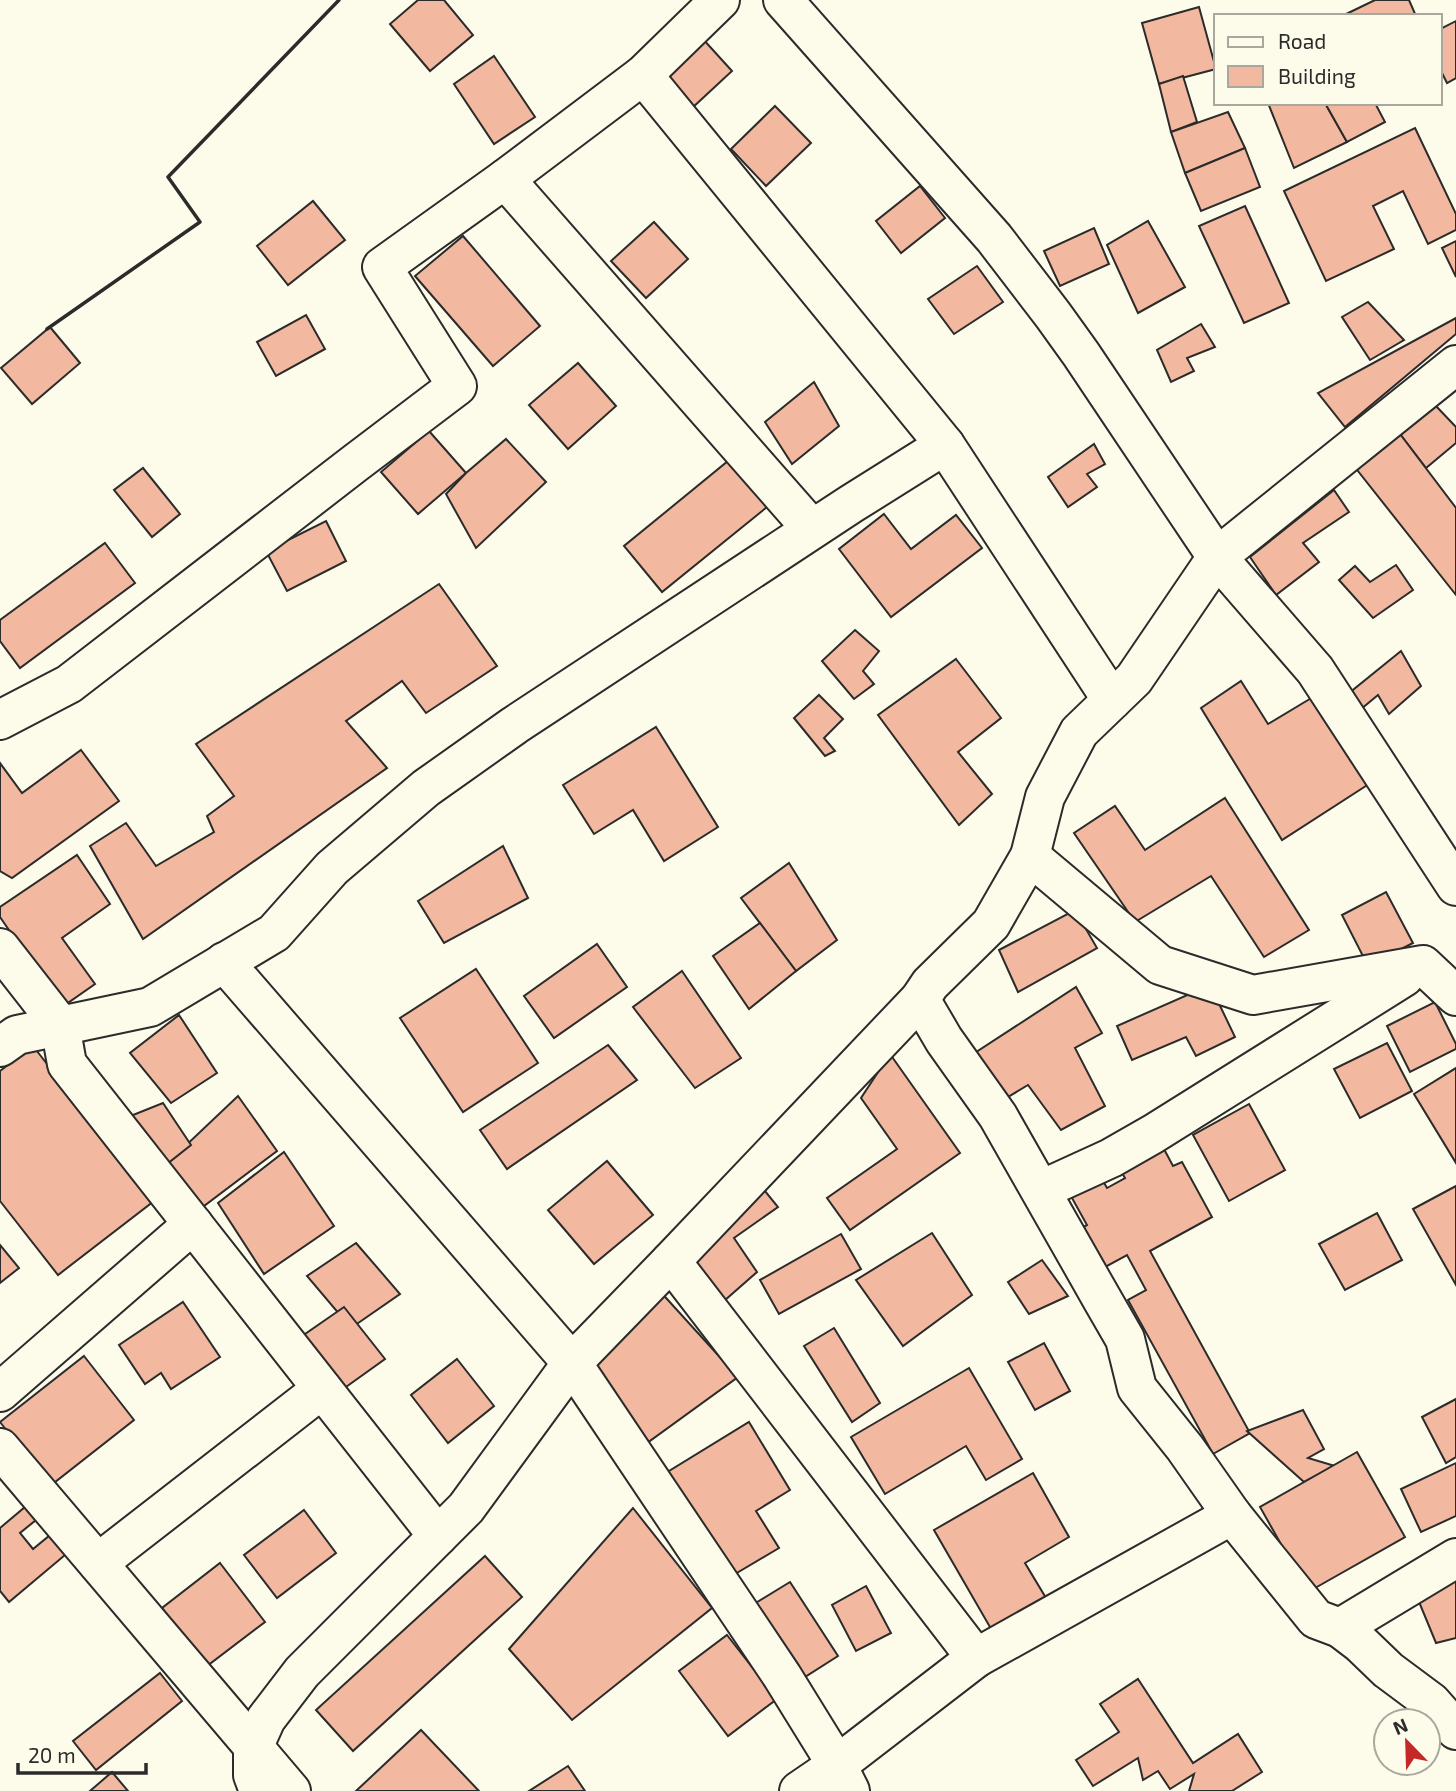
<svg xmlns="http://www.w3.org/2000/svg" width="1456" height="1791" font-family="'Exo 2',sans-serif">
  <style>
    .building { fill: #f2b8a0; stroke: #2b2b2b; stroke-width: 2 }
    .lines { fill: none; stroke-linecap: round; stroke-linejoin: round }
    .street-casing { stroke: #2b2b2b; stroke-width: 42 }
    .street { stroke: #fdfbea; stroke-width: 38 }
    .wall { stroke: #2b2b2b; stroke-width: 3.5 }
  </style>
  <rect width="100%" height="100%" fill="#fdfbea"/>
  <g class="building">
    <polygon points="418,0 444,0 473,35 430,71 390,24"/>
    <polygon points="1375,0 1409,0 1416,16 1342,16"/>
    <polygon points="1199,7 1216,69 1159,84 1142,23"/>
    <polygon points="1456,21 1456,78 1447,83 1440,69 1440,29"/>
    <polygon points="702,38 732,71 691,109 660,75"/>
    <polygon points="494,56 535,117 494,144 454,84"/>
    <polygon points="1183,76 1197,122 1171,132 1159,84"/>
    <polygon points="1268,103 1325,103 1347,142 1294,168"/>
    <polygon points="1325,103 1375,103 1385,122 1347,142"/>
    <polygon points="775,106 811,143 766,186 731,149"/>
    <polygon points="1228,112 1245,148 1185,173 1171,132"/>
    <polygon points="1415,128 1456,214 1456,230 1428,244 1403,191 1373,206 1394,249 1326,281 1284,191"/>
    <polygon points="1245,148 1260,187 1201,211 1185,173"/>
    <polygon points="920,186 945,218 901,253 876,221"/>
    <polygon points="313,201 345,240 288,285 257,246"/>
    <polygon points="1245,206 1289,303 1244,323 1199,226"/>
    <polygon points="1148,221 1185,287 1138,313 1107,245"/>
    <polygon points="654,222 688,259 646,298 611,261"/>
    <polygon points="1094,228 1109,264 1060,286 1044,251"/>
    <polygon points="463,236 540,326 493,366 415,276"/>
    <polygon points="1456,241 1456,277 1442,248"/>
    <polygon points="977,266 1003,302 954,334 928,299"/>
    <polygon points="1368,302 1404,340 1370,360 1342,317"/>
    <polygon points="306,315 325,349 276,376 257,342"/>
    <polygon points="1456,318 1456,334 1345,427 1318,393"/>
    <polygon points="1201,324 1215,347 1187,358 1194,371 1171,382 1157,350"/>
    <polygon points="50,327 80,363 32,404 1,368"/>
    <polygon points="578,363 616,406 568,449 529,405"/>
    <polygon points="814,382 839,426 792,464 765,422"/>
    <polygon points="1435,405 1456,427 1456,443 1426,468 1400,434"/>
    <polygon points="429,431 466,473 418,514 381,472"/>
    <polygon points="1400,434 1456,508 1456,595 1354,466"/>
    <polygon points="506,439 546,482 476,548 446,494 466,473"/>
    <polygon points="1094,444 1105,464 1087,474 1097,487 1068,507 1048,477"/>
    <polygon points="728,461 767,507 662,592 624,546"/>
    <polygon points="143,468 180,514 152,537 114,490"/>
    <polygon points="1334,490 1349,512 1303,543 1319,562 1276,595 1250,557"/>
    <polygon points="884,514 911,549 956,515 982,548 891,617 839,549"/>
    <polygon points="326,521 346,561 287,591 266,551"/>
    <polygon points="105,543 135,583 20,668 0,641 0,620"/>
    <polygon points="1396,565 1413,590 1373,618 1339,580 1355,566 1370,582"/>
    <polygon points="439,584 497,666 426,713 402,681 346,721 387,768 143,939 90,846 126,823 156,866 214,832 207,816 234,796 196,744"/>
    <polygon points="855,630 879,651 863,671 874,684 854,699 822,661"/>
    <polygon points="1401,651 1421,686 1389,714 1378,695 1355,714 1343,698"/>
    <polygon points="956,659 1001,718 958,752 992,794 959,825 878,715"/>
    <polygon points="1241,681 1268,724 1318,694 1372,782 1282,840 1201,708"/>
    <polygon points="819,695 843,719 824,738 835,751 825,756 794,718"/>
    <polygon points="656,727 718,827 664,861 633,810 594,834 563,785"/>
    <polygon points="81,750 119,801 12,878 0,871 0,763 22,793"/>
    <polygon points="1225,798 1309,930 1264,957 1211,876 1135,922 1074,833 1115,806 1145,850"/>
    <polygon points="503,846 528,898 444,943 418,901"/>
    <polygon points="77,855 110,904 62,938 95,984 62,1007 0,917 0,907"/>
    <polygon points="789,863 837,940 796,971 741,898"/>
    <polygon points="1386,892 1413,943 1368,966 1342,915"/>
    <polygon points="1075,910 1097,948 1018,992 999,950"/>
    <polygon points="760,923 796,971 749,1009 713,956"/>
    <polygon points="597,944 627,987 554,1038 524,996"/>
    <polygon points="476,969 538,1063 463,1112 400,1018"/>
    <polygon points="682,971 741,1058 695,1088 633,1007"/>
    <polygon points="1210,985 1235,1037 1196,1056 1186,1037 1132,1060 1117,1026"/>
    <polygon points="1076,987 1102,1033 1075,1048 1105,1106 1061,1130 1028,1085 998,1103 967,1058"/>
    <polygon points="1435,1002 1456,1044 1456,1049 1410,1072 1387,1026"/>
    <polygon points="179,1015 217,1073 171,1103 130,1053"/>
    <polygon points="1387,1043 1412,1091 1360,1118 1334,1069"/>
    <polygon points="608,1045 637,1080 507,1169 480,1130"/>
    <polygon points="33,1046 154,1201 58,1275 0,1201 0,1071"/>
    <polygon points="890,1054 960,1153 850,1230 827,1198 897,1149 861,1098"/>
    <polygon points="1456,1068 1456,1163 1414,1094"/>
    <polygon points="238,1096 277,1151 196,1212 162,1168"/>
    <polygon points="163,1103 191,1145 162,1168 128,1117"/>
    <polygon points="1249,1104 1285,1170 1229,1201 1193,1135"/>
    <polygon points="1157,1136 1173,1166 1182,1162 1212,1217 1150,1251 1250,1433 1213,1454 1128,1300 1146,1290 1127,1255 1096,1272 1074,1232 1087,1225 1067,1189 1098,1172 1107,1188 1125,1178 1114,1159"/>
    <polygon points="284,1152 334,1226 264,1274 218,1203"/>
    <polygon points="607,1161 653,1215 594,1264 548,1210"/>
    <polygon points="756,1180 778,1207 734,1238 757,1272 716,1308 681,1259"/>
    <polygon points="1456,1186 1456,1285 1413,1209"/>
    <polygon points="1377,1213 1402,1260 1345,1290 1319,1244"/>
    <polygon points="932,1233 972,1295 903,1346 856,1280"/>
    <polygon points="841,1234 861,1269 779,1314 760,1280"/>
    <polygon points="356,1243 400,1294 351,1328 307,1276"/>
    <polygon points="0,1245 19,1268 0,1283"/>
    <polygon points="1042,1260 1068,1296 1029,1314 1008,1282"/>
    <polygon points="657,1288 738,1377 647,1443 584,1362"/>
    <polygon points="183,1302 220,1357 171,1389 161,1373 145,1384 119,1345"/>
    <polygon points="344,1307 385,1359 339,1392 295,1341"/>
    <polygon points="834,1328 880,1403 852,1422 804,1346"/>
    <polygon points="1044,1343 1070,1391 1035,1410 1008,1362"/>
    <polygon points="84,1356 134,1420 50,1486 0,1422"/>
    <polygon points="457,1359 494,1406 448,1443 411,1395"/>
    <polygon points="969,1368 1022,1459 986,1480 966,1446 885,1494 851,1437"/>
    <polygon points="1456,1399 1456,1457 1446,1463 1422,1417"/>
    <polygon points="1303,1410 1324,1449 1308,1458 1335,1466 1304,1482 1247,1431"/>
    <polygon points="749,1422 790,1490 756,1511 779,1548 730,1577 656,1479"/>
    <polygon points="1357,1452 1405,1537 1308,1592 1260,1507"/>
    <polygon points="1456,1463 1456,1516 1421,1532 1401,1489"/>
    <polygon points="1033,1473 1069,1537 1025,1563 1049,1603 994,1634 934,1530"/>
    <polygon points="25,1507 36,1520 20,1533 33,1549 55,1531 71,1550 9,1602 0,1591 0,1528"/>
    <polygon points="633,1508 712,1608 572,1720 509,1649"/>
    <polygon points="304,1510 336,1553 277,1598 244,1555"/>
    <polygon points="485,1556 522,1597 353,1751 316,1710"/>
    <polygon points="220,1563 265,1622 207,1666 162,1608"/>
    <polygon points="1456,1580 1456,1638 1436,1643 1417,1597"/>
    <polygon points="790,1582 838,1656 797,1682 749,1607"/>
    <polygon points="866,1586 891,1633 856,1651 832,1605"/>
    <polygon points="727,1635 777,1699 728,1736 679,1671"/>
    <polygon points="160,1673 182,1701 96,1770 73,1741"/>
    <polygon points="1138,1679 1193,1763 1238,1734 1262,1772 1232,1791 1189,1791 1194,1774 1170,1789 1158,1771 1143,1780 1138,1758 1093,1786 1076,1760 1119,1732 1100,1704"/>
    <polygon points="421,1730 479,1791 356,1791"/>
    <polygon points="568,1766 585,1791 529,1791"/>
    <polygon points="112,1772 128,1791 90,1791"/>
  </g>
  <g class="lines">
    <g class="street-casing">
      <g id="street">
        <polyline points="783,0 994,238 1053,315 1081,354 1217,557 1315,670 1456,886"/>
        <polyline points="643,75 945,445 1112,700"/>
        <polyline points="505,179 812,529"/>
        <polyline points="0,720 69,684 354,464 457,386 382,267 505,179 643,75 720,0"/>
        <polyline points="1030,856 1160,965 1253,995 1423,965 1456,996"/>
        <polyline points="0,948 60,1025 67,1064 438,1536"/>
        <polyline points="224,962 572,1363 782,1676 837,1765 850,1791"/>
        <polyline points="920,999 944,1040 998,1116 1102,1299 1125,1339 1137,1388 1185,1448 1232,1515 1316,1619 1340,1628 1361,1644 1388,1670 1431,1702 1456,1730"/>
        <polyline points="0,1047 17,1035 150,1007 274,933 332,868 426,788 515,725 851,504 945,445"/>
        <polyline points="1041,1190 1111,1158 1153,1134 1404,977"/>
        <polyline points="671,1261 976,1658"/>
        <polyline points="0,1392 193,1224"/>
        <polyline points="0,1448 291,1791"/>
        <polyline points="98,1563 322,1389"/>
        <polyline points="1340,1628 1456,1558"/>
        <polyline points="259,1791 253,1775 253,1748 266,1719 302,1672 466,1508 572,1363 671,1261 920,999 930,984 991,924 1030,856 1045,797 1079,732 1134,679 1217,557 1456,365"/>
        <polyline points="799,1791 837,1765 976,1658 1232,1515"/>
      </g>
    </g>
    <use href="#street" class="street"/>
    <polyline class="wall" points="47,329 200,222 168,177 339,0"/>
  </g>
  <rect x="1214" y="14" width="228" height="91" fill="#fdfbea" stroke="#a9a89e" stroke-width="2"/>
  <rect x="1228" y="37" width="35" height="10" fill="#fdfbea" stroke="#a9a89e" stroke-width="2"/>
  <text x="1278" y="49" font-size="21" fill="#2b2b2b">Road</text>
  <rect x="1228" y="66" width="35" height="21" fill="#f2b8a0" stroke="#a9a89e" stroke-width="2"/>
  <text x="1278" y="84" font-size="21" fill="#2b2b2b">Building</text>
  <g transform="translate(1407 1742) rotate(337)"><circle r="33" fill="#fdfbea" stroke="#a9a89e" stroke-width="2"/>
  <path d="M0-5L12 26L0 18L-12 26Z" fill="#c62828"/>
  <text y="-10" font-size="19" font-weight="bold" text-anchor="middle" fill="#2b2b2b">N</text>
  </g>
  <path d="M18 1763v10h128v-10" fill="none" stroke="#2b2b2b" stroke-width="3.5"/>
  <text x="28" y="1763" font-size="21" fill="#2b2b2b" stroke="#fdfbea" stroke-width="5" paint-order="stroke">20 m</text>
</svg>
